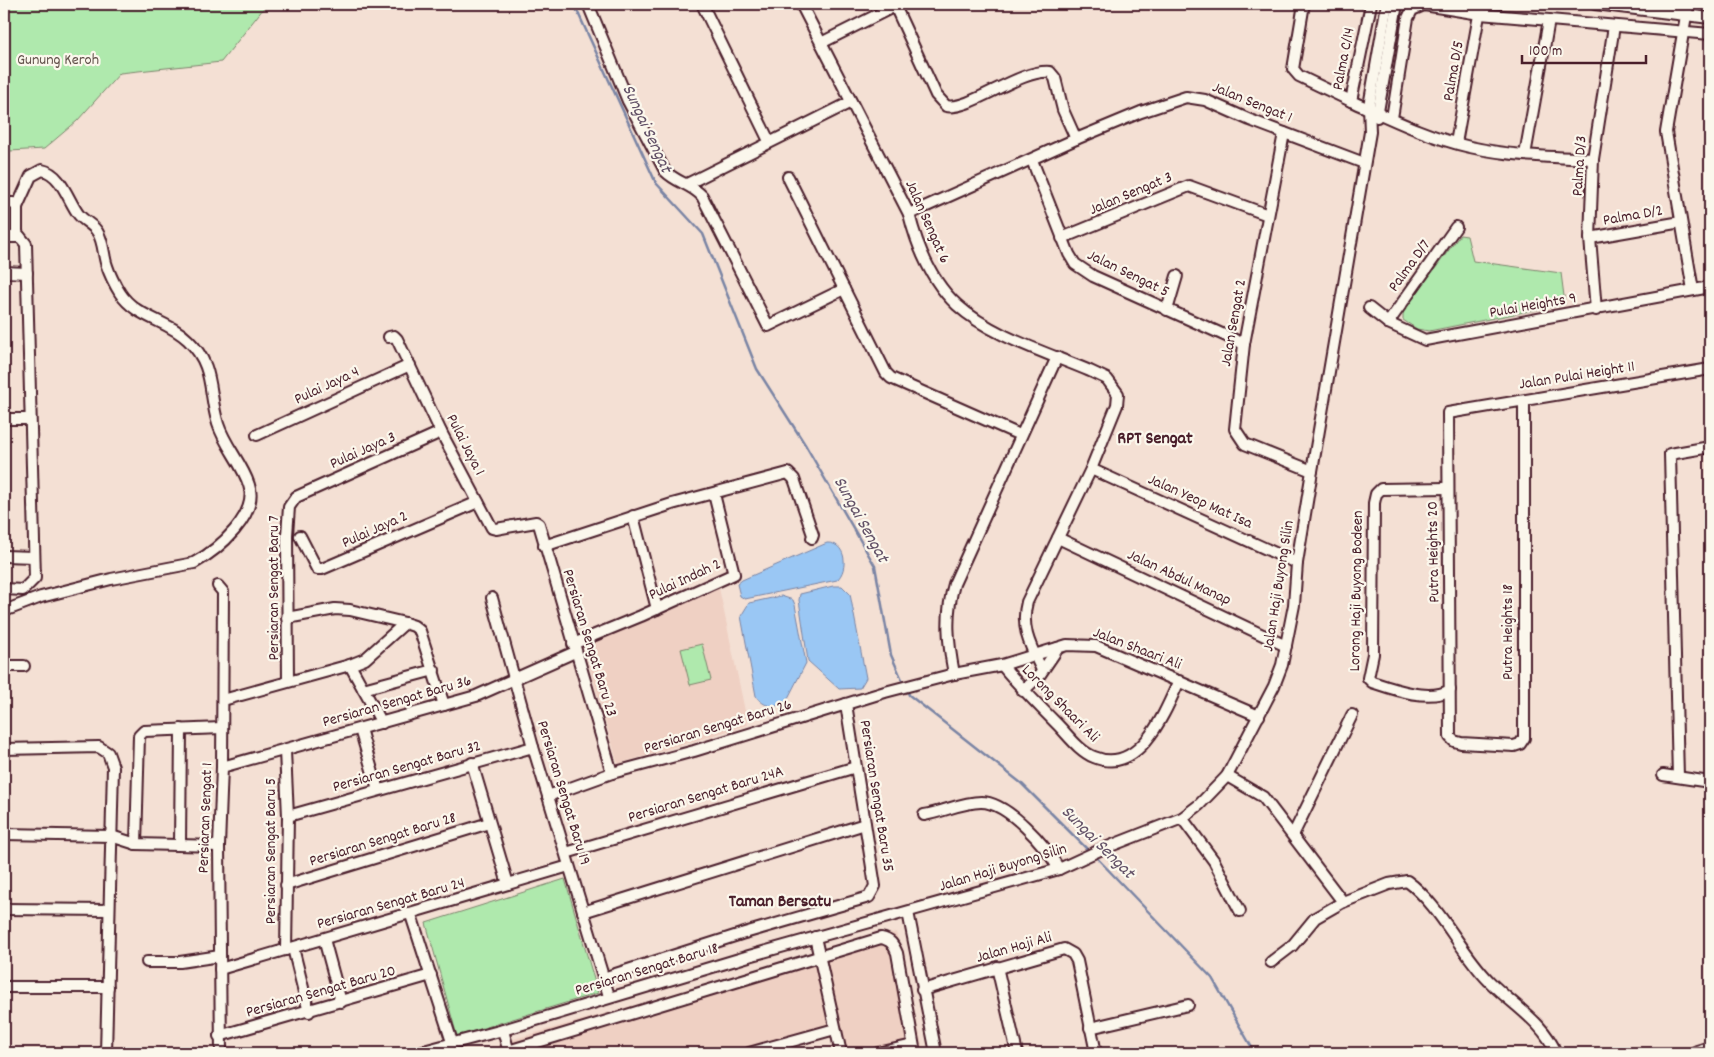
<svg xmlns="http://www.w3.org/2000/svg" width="1714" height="1057" font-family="Dekko,sans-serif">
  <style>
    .built { fill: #efd0c3 }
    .green { fill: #afe9ad; stroke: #7c846c }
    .water { fill: #9ac7f4; stroke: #7a84a4 }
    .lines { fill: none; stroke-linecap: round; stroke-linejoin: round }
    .stream { stroke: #7a84a4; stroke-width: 2.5 }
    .minor-casing { stroke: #4a1f2b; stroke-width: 14 }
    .highway-casing { stroke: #4a1f2b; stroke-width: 18 }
    .minor { stroke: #fbf7ec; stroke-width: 10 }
    .highway { stroke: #fbf7ec; stroke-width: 14 }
    .labels { text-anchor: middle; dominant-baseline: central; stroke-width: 4.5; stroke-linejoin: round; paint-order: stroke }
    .street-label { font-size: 16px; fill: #4a1f2b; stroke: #fbf7ec }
    .park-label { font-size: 16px; fill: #63524c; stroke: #fbf7ec }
    .water-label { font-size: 18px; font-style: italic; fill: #625167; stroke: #fbf7ec }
    .neighbourhood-label { font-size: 18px; font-weight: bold; fill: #4a1f2b; stroke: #fbf7ec }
  </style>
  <rect width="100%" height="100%" fill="#f4e0d4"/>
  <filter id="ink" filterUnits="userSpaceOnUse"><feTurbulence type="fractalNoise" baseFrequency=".02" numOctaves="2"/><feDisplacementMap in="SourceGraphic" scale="10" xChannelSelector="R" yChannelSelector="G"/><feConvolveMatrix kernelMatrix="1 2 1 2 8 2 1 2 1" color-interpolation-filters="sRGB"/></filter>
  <g filter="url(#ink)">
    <g class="built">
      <polygon points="719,588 748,725 618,764 583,645"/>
      <polygon points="896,932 924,1053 841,1053 836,1031 759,1053 506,1053 503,1042"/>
    </g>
    <g class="green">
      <polygon points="4,4 267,4 221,62 120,73 77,121 44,149 10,151 4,143"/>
      <polygon points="1460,235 1467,236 1473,261 1561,273 1565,304 1429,331 1417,329 1403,320 1403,312"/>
      <polygon points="702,644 711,680 690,685 681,649"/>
      <polygon points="565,879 598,993 457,1036 426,923"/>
    </g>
    <g class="water">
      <path d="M827 543C846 542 849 569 837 580L745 599 740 596 737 584 742 580Z"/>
      <polygon points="833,586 842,586 850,594 866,678 860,688 839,689 808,661 799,600 800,594"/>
      <path d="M781 596 793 600 795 605 806 663 787 700C777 710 763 707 756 696L741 616 749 603Z"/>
    </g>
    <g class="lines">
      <g class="stream">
        <polyline points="574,4 656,183 703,234 757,369 806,446 875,566 891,655 904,684"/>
        <polyline points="907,689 909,695 1021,783 1089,851"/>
        <polyline points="1095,856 1212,978 1255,1053"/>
      </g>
      <g class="minor-casing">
        <g id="minor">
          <path d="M588 4 628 101 665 171C677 183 691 184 702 196L768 326 844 289"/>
          <polyline points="702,4 769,141"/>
          <path d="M801 4 909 214C917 246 932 282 957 305 991 336 1048 353 1090 371L1107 379 1118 394 1117 405 1091 469 1027 602C1020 628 1031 647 1042 670"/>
          <polyline points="1304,4 1293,69 1299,76 1351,101"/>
          <path d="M1371 4 1351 101C1389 118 1430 138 1470 147 1510 156 1552 157 1593 159"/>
          <polyline points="1595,4 1710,18"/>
          <polyline points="1688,4 1666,132 1693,290"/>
          <polyline points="1696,4 1710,6"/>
          <path d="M821 43 895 6 936 95 946 106C970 111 1019 69 1050 72L1055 78 1063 110 1076 139"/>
          <polyline points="1377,117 1397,4"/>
          <polyline points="1392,118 1408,18 1412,10 1424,5 1480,14 1710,34"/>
          <polyline points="1284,133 1244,344 1235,429 1245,444 1312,471"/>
          <polyline points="1456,143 1481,4"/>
          <polyline points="1525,155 1549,20"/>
          <polyline points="1032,160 1069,254 1075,264 1093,276 1244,344"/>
          <polyline points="788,177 886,373 891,378 1020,435"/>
          <polyline points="687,184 851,102"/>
          <polyline points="4,203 13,203 17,207 17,233 26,244 35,578 23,590 4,589"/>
          <polyline points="909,214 1076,139 1141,112 1186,97 1205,100 1250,120 1364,163"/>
          <polyline points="4,237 20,237"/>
          <polyline points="1062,238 1189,186 1268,215"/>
          <polyline points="1590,238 1681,222"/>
          <polyline points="4,272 27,273"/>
          <polyline points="1369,308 1388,323 1425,340 1710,287"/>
          <polyline points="1167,310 1177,276"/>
          <polyline points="1596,310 1590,238 1593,159 1614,26"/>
          <polyline points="1388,323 1456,227"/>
          <polyline points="389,337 394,336 397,339 441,432 492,528 496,529 536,522 539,524 612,773"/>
          <polyline points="1524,401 1524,738 1520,744 1514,746 1461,743 1454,741 1450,737 1448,413 1710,369"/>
          <polyline points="4,419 30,419"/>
          <polyline points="257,435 410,365"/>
          <polyline points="1091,469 1297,563"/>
          <path d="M1448 488 1381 489 1376 494 1374 503 1373 654 1368 678 1372 682C1393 689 1429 702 1450 690"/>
          <polyline points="633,516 657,609"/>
          <polyline points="300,536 317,569 322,569 478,502"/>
          <polyline points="1058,538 1286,646"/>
          <polyline points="544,546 672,504 788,473 794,479 813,535 812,538"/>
          <polyline points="4,556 34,557"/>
          <polyline points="218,586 223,592 222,767 219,846 221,1053"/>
          <polyline points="492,598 533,747 609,996"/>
          <path d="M4 611 41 597 111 579 194 563C218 550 259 515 249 485 242 463 225 446 218 424 208 391 215 366 188 340 168 320 136 318 120 293 115 285 110 275 107 266 103 255 104 243 98 233 94 225 85 222 79 215 68 201 62 174 42 170L31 176 17 207"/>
          <polyline points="287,618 335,609 350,610 405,623"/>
          <polyline points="573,644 641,616 734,574 714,494"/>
          <polyline points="350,665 382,723"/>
          <path d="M1002 665C1019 686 1038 705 1057 724 1068 735 1079 751 1094 757 1140 776 1165 712 1179 681"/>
          <polyline points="4,666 24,666"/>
          <path d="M954 674C948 643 945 615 954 584L1057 357"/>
          <polyline points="288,681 287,535 289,507 296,497 441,432"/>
          <polyline points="363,689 434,670"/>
          <polyline points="1023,691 1039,676 1058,648"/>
          <polyline points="223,700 350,665 365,659 405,623 414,626 420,631 444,705"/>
          <polyline points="360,729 378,790"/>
          <polyline points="4,749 99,747 108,753 113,767 106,1053"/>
          <polyline points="285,751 288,816 286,950"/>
          <polyline points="472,763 508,884"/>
          <polyline points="222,767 476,696 575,652"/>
          <polyline points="1663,775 1710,782"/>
          <polyline points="1227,776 1263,797 1343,902 1315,918 1292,946 1271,962"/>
          <polyline points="1678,777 1670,454 1710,447"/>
          <polyline points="548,796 612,773 694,751 885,692 954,674 1002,665 1067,645 1096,646 1259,716"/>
          <path d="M924 815C943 812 962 802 981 802 1008 802 1046 846 1059 869"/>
          <polyline points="288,816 533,747"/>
          <polyline points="1182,818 1214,861 1240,911"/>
          <polyline points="4,834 111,836 136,844 219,846"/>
          <polyline points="1293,835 1352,715"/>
          <polyline points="136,844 139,736 144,731 222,728"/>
          <polyline points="180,845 181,729"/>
          <polyline points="566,853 856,767"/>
          <polyline points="286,885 489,823"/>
          <path d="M1343 902 1389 884 1407 881C1440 905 1460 952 1489 981 1511 1004 1544 1022 1556 1053"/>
          <polyline points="4,909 109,910"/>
          <polyline points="583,912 865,824"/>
          <polyline points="908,912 936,1053"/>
          <polyline points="411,915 452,1042"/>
          <polyline points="815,937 841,1053"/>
          <polyline points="324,939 341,1002"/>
          <polyline points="293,948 309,1012"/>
          <polyline points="147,962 180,962 220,956"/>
          <polyline points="997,967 1017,1053"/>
          <polyline points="220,969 569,866"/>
          <polyline points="603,978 741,934 869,897 875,886 846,704"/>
          <polyline points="4,987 108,987"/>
          <polyline points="922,990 1064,949 1073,954 1077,961 1096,1053"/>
          <polyline points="1090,1028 1188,1005"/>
          <polyline points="503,1030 509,1053"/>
          <polyline points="219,1036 431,975"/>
          <path d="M508 1051 881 938C891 940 893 944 897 953L915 1053"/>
          <polyline points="416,1053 503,1030 749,956 1059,869 1100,850 1182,818 1199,805 1227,776 1274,686 1282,665 1294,605 1297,563 1312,471 1370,132 1369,106 1387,4"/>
          <polyline points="749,1053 835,1029"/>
          <polyline points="878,1053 913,1045"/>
        </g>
      </g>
      <g class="highway-casing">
        <polyline id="highway" points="1697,1053 1710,1049"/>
      </g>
      <use href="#minor" class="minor"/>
      <use href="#highway" class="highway"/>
    </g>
  </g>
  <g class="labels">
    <g class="street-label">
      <text transform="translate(1344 59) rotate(-79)">Palma C/14</text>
      <text transform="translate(1454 71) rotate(-80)">Palma D/5</text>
      <text transform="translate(1252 103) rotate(22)">Jalan Sengat 1</text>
      <text transform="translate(1580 166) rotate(-86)">Palma D/3</text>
      <text transform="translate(1131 194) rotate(-23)">Jalan Sengat 3</text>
      <text transform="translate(1633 216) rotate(-10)">Palma D/2</text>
      <text transform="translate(927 222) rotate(66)">Jalan Sengat 6</text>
      <text transform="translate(1410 266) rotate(-54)">Palma D/7</text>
      <text transform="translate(1128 274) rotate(26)">Jalan Sengat 5</text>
      <text transform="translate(1533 306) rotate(-10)">Pulai Heights 9</text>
      <text transform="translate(1234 323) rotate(-80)">Jalan Sengat 2</text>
      <text transform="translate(1577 376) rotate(-9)">Jalan Pulai Height 11</text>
      <text transform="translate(327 386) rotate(-25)">Pulai Jaya 4</text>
      <text transform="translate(465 445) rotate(63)">Pulai Jaya 1</text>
      <text transform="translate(363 451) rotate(-24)">Pulai Jaya 3</text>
      <text transform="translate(1200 502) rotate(24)">Jalan Yeop Mat Isa</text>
      <text transform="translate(375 530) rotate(-24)">Pulai Jaya 2</text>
      <text transform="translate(1434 552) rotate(-91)">Putra Heights 20</text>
      <text transform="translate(1179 578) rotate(25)">Jalan Abdul Manap</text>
      <text transform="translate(685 580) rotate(-25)">Pulai Indah 2</text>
      <text transform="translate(1279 586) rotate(-81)">Jalan Haji Buyong Silin</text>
      <text transform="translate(274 588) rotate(-90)">Persiaran Sengat Baru 7</text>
      <text transform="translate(1357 591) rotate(-89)">Lorong Haji Buyong Bodeen</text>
      <text transform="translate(1508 632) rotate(-90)">Putra Heights 18</text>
      <text transform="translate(589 643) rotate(73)">Persiaran Sengat Baru 23</text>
      <text transform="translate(1137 649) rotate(21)">Jalan Shaari Ali</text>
      <text transform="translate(397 702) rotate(-16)">Persiaran Sengat Baru 36</text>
      <text transform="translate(1060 704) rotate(45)">Lorong Shaari Ali</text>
      <text transform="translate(718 727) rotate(-17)">Persiaran Sengat Baru 26</text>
      <text transform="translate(407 767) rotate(-16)">Persiaran Sengat Baru 32</text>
      <text transform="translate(563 793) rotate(73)">Persiaran Sengat Baru 19</text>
      <text transform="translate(706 795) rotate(-17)">Persiaran Sengat Baru 24A</text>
      <text transform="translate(876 796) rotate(81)">Persiaran Sengat Baru 35</text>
      <text transform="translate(206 818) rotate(-88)">Persiaran Sengat 1</text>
      <text transform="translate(383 840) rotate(-17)">Persiaran Sengat Baru 28</text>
      <text transform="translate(271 851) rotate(-90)">Persiaran Sengat Baru 5</text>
      <text transform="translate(1003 868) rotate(-17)">Jalan Haji Buyong Silin</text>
      <text transform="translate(391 904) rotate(-16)">Persiaran Sengat Baru 24</text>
      <text transform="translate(1014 948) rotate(-16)">Jalan Haji Ali</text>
      <text transform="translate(647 970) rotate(-17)">Persiaran Sengat Baru 18</text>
      <text transform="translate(321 992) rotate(-16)">Persiaran Sengat Baru 20</text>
    </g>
    <g class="park-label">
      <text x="58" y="60">Gunung Keroh</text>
    </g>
    <g class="water-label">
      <text transform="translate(646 129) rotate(65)">Sungai Sengat</text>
      <text transform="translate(860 520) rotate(61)">Sungai Sengat</text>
      <text transform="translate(1097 843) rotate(45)">Sungai Sengat</text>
    </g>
    <g class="neighbourhood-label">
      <text x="1155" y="439">RPT Sengat</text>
      <text x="780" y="902">Taman Bersatu</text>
    </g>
  </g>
  <rect width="1714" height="1057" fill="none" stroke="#fbf7ec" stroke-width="20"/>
  <rect x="10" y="10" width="1694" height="1037" fill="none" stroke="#4a1f2b" stroke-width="2" filter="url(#ink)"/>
  <path d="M1522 55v8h124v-8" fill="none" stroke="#4a1f2b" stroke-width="2.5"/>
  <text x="1529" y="55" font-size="15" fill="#4a1f2b" stroke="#fbf7ec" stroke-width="4" paint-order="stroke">100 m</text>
</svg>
